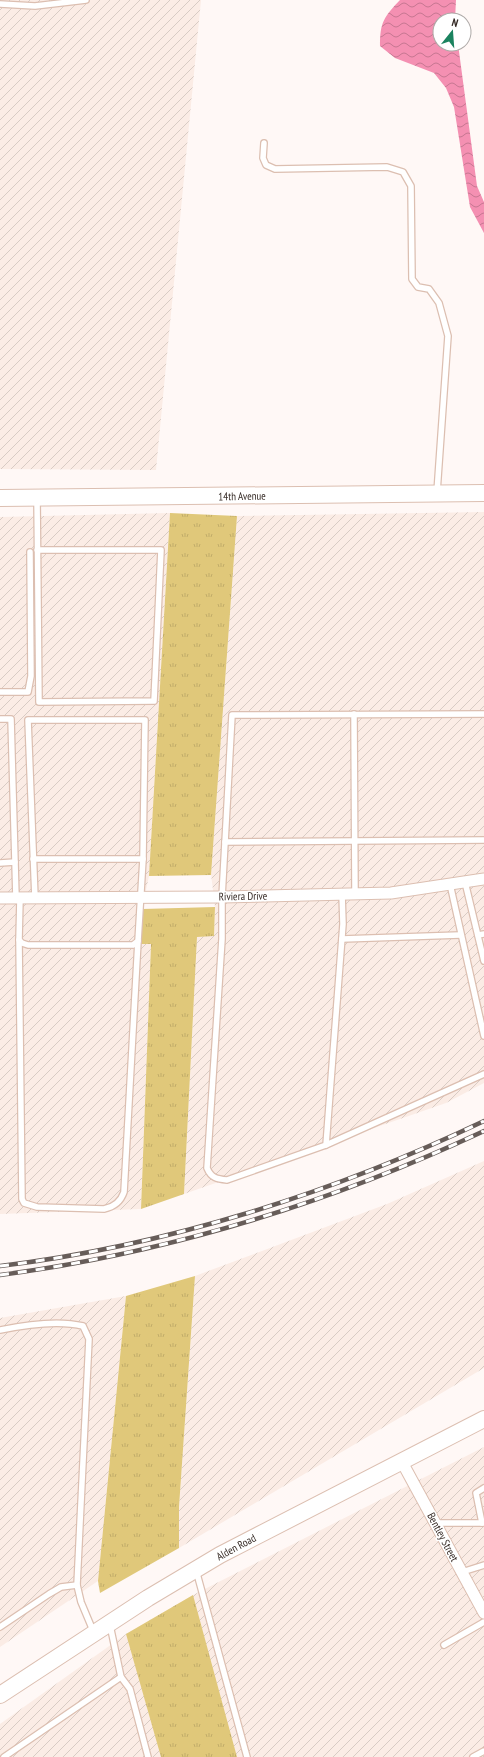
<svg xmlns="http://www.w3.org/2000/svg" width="484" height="1757" font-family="'PT Sans Narrow',sans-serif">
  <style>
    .industrial { fill: url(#industrial-furrows) }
    .grass { fill: url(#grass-tufts) }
    .water { fill: url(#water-waves) }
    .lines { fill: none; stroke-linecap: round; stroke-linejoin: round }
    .service-casing { stroke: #dcbfb1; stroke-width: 8 }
    .minor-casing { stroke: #dcbfb1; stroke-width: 13 }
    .secondary-casing { stroke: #dcbfb1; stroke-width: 18 }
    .service { stroke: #fff; stroke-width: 5.5 }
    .minor { stroke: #fff; stroke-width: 11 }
    .secondary { stroke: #fff; stroke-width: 16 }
    .rail-casing { stroke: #675d59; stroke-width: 4.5 }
    .rail { stroke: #fff; stroke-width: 3; stroke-dasharray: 9; stroke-linecap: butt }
    .labels { text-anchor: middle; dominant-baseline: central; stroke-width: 3; stroke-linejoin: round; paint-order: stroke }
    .street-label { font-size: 11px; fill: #352a25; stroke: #fff }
  </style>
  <defs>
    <pattern id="industrial-furrows" width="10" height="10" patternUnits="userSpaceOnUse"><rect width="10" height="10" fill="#fbece5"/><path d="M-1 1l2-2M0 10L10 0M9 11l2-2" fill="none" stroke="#d8cbc4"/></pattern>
    <pattern id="grass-tufts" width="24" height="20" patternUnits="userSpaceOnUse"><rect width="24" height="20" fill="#e0c87a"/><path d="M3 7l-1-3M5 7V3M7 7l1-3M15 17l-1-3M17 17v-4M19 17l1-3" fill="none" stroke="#c1ac69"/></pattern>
    <pattern id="water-waves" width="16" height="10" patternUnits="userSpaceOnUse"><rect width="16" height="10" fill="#f490b2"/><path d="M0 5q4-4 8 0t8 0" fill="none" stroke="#c67691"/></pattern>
  </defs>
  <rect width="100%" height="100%" fill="#fff8f6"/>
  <g class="industrial">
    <polygon points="0,0 201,0 156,470 0,469"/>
    <polygon points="484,512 484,1083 446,1103 184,1194 197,937 214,935 215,907 211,874 237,516"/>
    <polygon points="170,513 149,876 142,909 140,944 151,943 141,1209 0,1214 0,517"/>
    <polygon points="484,1161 484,1368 179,1548 179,1507 195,1276 387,1204"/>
    <polygon points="126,1296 98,1581 0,1647 0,1318"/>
    <polygon points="484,1447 484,1757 0,1757 0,1724 126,1634 193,1595"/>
  </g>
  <g class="grass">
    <polygon points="170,513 237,516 211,875 149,876"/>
    <polygon points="215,907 214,936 197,937 184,1194 141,1209 151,944 140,944 142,909"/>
    <polygon points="195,1276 179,1507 179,1548 100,1593 98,1581 126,1296"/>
    <polygon points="193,1595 237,1757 161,1757 126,1634"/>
  </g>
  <path class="water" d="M400 0H456L455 20H440V44H458L477 186 484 202V233L470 207 454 107 446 88 434 73 395 58 380 46C380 22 384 17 400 0Z"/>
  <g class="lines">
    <g class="service-casing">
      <g id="service">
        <polyline points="0,4 35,6 86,0"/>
        <polyline points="264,143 263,158 266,165 275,169 387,167 403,172 411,186 412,279 418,287 429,289 439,303 448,336 437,492"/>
        <polyline points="37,550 161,550 154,701 39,702 37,498"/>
        <polyline points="0,692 28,692 31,676 30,552"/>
        <polyline points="354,714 355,894"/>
        <polyline points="0,719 11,719 16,898"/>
        <polyline points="225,842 484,840"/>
        <polyline points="33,859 143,859"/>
        <polyline points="0,863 15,862"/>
        <polyline points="465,882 484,961"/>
        <polyline points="450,884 484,1036"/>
        <path d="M342 894 343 924 326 1145 227 1180C217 1179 211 1178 207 1168L222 939V897L232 715 484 714"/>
        <polyline points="20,898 19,940 22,943 28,945 133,945 138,941 143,859 145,720 28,720 35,898"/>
        <polyline points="478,935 484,934"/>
        <polyline points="342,939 460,935"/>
        <path d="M19 940 22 1199 24 1203 37 1207 104 1209C114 1207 121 1201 124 1192L138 941"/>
        <polyline points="326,1145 484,1074"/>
        <path d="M0 1330C24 1325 59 1320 83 1326L89 1339 77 1585 81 1602 94 1633"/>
        <polyline points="435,1523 484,1523"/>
        <polyline points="482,1523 476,1493 484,1488"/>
        <polyline points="196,1570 247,1757"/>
        <polyline points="462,1572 484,1565"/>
        <polyline points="110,1625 121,1677 130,1689 148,1757"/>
        <polyline points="0,1627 49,1594 61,1587 77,1585"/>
        <polyline points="444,1645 484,1622"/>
        <polyline points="4,1757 121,1677"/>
        <polyline points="473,1757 484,1751"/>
      </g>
    </g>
    <g class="minor-casing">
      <g id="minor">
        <polyline points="0,898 222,897 391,893 484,879"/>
        <polyline points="402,1462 484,1613"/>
      </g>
    </g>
    <g class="secondary-casing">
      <g id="secondary">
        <polyline points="0,498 484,493"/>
        <polyline points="0,1695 148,1598 220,1555 484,1419"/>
      </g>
    </g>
    <use href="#service" class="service"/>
    <use href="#minor" class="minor"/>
    <use href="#secondary" class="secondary"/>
    <g class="rail-casing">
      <g id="rail">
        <path d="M0 1266C166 1246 333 1193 484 1121"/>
        <path d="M0 1275C167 1253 332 1202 484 1131"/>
      </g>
    </g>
    <use href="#rail" class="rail"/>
  </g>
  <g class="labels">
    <g class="street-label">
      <text transform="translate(242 496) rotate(-1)">14th Avenue</text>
      <text transform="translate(243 896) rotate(-1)">Riviera Drive</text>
      <text transform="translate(443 1537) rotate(62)">Bentley Street</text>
      <text transform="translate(236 1547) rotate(-28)">Alden Road</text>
    </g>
  </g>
  <g transform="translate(452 32) rotate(17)"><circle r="19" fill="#ffffff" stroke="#aeaaa8"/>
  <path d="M0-3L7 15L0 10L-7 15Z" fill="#1b835f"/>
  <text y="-6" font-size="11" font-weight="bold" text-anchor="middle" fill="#352a25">N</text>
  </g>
</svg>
